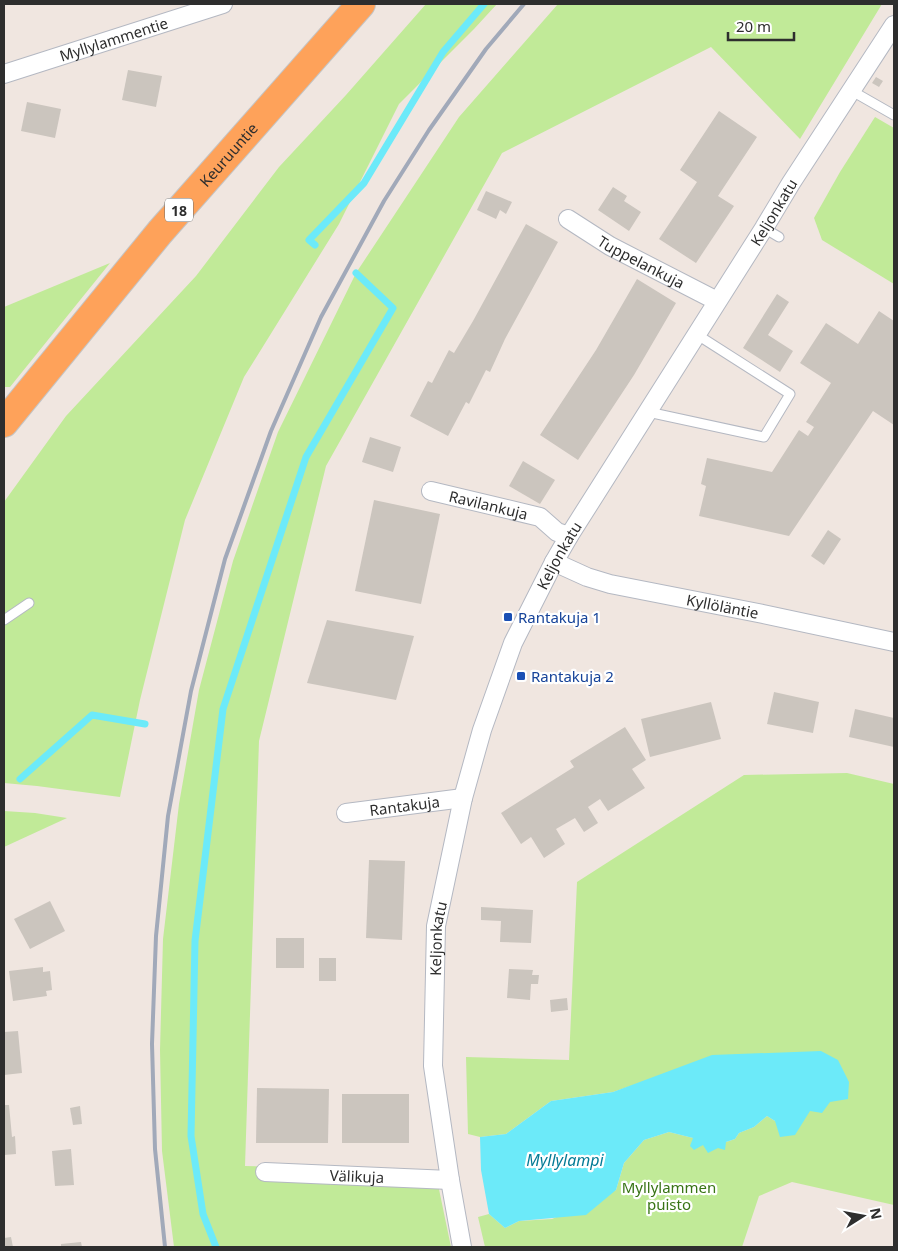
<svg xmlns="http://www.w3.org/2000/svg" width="898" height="1251" font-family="'Noto Sans',sans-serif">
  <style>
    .green { fill: #c1ea98 }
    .water { fill: #6ceaf9 }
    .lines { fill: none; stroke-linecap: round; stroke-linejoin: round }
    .stream { stroke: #6ceaf9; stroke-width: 7 }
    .building { fill: #cbc5be }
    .service-casing { stroke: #b4b8c2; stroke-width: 11 }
    .minor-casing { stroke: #b4b8c2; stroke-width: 20 }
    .trunk-casing { stroke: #c4c4c4; stroke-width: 30 }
    .service { stroke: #fff; stroke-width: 9 }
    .minor { stroke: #fff; stroke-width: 18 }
    .trunk { stroke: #fea25a; stroke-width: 28 }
    .rail { stroke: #a1a9b9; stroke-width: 4 }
    .transit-dot { fill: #1a4fb4; stroke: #fff; stroke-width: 2 }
    .labels { text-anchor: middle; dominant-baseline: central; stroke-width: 4.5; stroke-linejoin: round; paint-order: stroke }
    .shield { fill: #fff; stroke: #6d6d6d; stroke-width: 1 }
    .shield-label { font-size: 14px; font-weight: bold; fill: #2e2e2e }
    .street-label { font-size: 15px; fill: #2e2e2e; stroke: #fff }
    .transit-label { font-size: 15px; fill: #164399; stroke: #fff; text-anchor: start }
    .park-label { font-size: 15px; fill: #387415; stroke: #fff }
    .water-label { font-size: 16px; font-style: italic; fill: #047b96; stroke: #fff }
  </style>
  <rect width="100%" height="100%" fill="#f0e6e0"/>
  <g class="green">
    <polygon points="426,4 497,4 474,29 399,104 339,224 244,377 185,520 140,700 120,797 37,786 4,783 4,502 66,416 196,276 279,167 346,95"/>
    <polygon points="558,4 882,4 800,139 711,47 502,153 326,466 259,741 245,1166 435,1170 451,1247 174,1247 162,1151 160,1050 163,939 179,804 199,690 233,561 278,432 356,273 459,117"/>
    <polygon points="875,117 894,128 894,284 822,240 814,218 840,172"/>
    <polygon points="110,263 10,387 4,387 4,307"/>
    <polygon points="847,773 894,784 894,1205 792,1182 759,1196 742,1247 485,1247 478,1217 489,1214 505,1228 519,1221 552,1219 616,1190 624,1163 644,1140 669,1132 693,1138 703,1145 726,1142 735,1139 739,1133 754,1127 767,1116 775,1121 810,1110 651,1079 613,1092 551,1101 506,1134 480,1137 468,1134 466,1057 569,1060 577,882 744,775"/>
    <polygon points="4,811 35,813 67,818 4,847"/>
  </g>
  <polygon class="water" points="821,1051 838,1060 849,1082 848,1099 830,1102 822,1113 810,1111 795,1135 780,1137 775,1121 767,1116 754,1127 739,1133 735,1139 726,1142 725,1150 718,1148 708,1153 703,1145 694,1150 690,1146 693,1138 669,1132 644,1140 624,1163 616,1190 586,1215 519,1221 505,1228 489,1214 481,1170 480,1137 506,1134 551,1101 613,1092 712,1055"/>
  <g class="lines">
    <g class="stream">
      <polyline points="315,245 309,240 364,183 443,52 484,4"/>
      <polyline points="20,779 92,715 145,724"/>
      <polyline points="216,1247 203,1214 191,1136 195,941 223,709 306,457 393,308 356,273"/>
    </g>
  </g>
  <g class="building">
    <polygon points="128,70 162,76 156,107 122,100"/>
    <polygon points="876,77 883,81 879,87 872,83"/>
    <polygon points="27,102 61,109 55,138 21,131"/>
    <polygon points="719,111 757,137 718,196 734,206 696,263 659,239 697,182 680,170"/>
    <polygon points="613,187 627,196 624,201 641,212 629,231 598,210"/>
    <polygon points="486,191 512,202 506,214 500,210 496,219 477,210"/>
    <polygon points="526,224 558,242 505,339 490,372 486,370 469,404 466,402 448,436 410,416 428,381 432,383 449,350 454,353 473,321"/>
    <polygon points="637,279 676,303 634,375 578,460 540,435 596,350"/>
    <polygon points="777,294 789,302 768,335 793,351 780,372 743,348"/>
    <polygon points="879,311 894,321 894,425 873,411 789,536 699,516 706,486 701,484 707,458 772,472 799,430 808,436 814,427 806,422 831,383 800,363 826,323 858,344"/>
    <polygon points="370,437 401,447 393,472 362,462"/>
    <polygon points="523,461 555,480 540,504 509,486"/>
    <polygon points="374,500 440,514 421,604 355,591"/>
    <polygon points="828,530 841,539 824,565 811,556"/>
    <polygon points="327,620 414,636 396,700 307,683"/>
    <polygon points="774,692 819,702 813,733 767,724"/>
    <polygon points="711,702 721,739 650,757 641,719"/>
    <polygon points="855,709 894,718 894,747 849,737"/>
    <polygon points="625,727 646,760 632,769 645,788 608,811 600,799 588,807 598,823 584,832 575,818 556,829 565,844 544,858 531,837 521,844 501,813 574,767 570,761"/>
    <polygon points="369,860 405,861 402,940 366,938"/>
    <polygon points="50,901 65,931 30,949 14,919"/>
    <polygon points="481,907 533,910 531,943 500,942 501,921 481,920"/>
    <rect x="276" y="938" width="28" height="30"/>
    <rect x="319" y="958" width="17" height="23"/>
    <polygon points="43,967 43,972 50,971 52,990 46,991 47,996 13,1001 9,971"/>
    <polygon points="509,969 533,970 532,975 539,975 538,984 531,984 530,1000 507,998"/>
    <polygon points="567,998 568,1010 551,1012 550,1000"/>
    <polygon points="18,1031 22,1073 4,1075 4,1032"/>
    <polygon points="257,1088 329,1089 328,1143 256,1143"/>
    <rect x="342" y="1094" width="67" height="49"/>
    <polygon points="4,1105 9,1105 12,1137 15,1136 16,1154 4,1155"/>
    <polygon points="80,1106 82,1124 73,1125 70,1108"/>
    <polygon points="71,1149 74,1185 55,1186 52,1151"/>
    <polygon points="11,1237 13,1247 4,1247 4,1238"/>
    <polygon points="81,1242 82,1247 61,1247 61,1244"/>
  </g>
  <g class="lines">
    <g class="service-casing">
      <g id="service">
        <polyline points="852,91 894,115"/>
        <polyline points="764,228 779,237"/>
        <polyline points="648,412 764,437 790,394 696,334"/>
        <polyline points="4,620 29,603"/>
      </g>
    </g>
    <g class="minor-casing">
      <g id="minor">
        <path id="s1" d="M4 74 223 4"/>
        <path id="s2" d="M568 219 610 246 717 301"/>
        <path id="s3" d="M431 491 540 517 557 532 569 536"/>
        <path id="s4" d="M554 562 587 577 610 584 763 614 894 642"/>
        <path id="s5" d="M346 813 463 798"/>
        <path id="s6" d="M265 1172 450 1180"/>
        <path id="s7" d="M462 1247 450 1180 433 1066 436 926 463 798 482 730 513 643 554 562 569 536 764 228 791 183 894 25"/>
      </g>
    </g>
    <g class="trunk-casing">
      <g id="trunk">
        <path id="s8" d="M4 423 160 232 361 4"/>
      </g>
    </g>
    <use href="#service" class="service"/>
    <use href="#minor" class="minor"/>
    <use href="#trunk" class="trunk"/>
    <polyline class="rail" points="165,1247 155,1149 152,1044 156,936 168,816 191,691 225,559 271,431 321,317 384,201 429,130 486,49 524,4"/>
  </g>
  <g class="transit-dot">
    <rect x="503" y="612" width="10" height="10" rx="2.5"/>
    <rect x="516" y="671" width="10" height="10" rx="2.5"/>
  </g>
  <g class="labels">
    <rect class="shield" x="165" y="198.5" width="28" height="23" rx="4"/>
    <g class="shield-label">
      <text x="179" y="210">18</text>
    </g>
    <g class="street-label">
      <text stroke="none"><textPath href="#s1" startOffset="115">Myllylammentie</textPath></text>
      <text stroke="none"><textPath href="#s8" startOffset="350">Keuruuntie</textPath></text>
      <text stroke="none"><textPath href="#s7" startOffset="1121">Keljonkatu</textPath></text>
      <text stroke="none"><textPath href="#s2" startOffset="85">Tuppelankuja</textPath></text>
      <text stroke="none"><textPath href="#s3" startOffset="59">Ravilankuja</textPath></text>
      <text stroke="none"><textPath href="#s7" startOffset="716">Keljonkatu</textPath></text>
      <text stroke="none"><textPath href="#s4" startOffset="175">Kyllöläntie</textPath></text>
      <text stroke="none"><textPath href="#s5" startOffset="59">Rantakuja</textPath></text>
      <text stroke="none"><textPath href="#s7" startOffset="311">Keljonkatu</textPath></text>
      <text stroke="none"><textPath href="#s6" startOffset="92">Välikuja</textPath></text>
    </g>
    <g class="transit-label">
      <text x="518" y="617">Rantakuja 1</text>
      <text x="531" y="676">Rantakuja 2</text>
    </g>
    <g class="park-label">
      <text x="669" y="1187">Myllylammen<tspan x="669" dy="17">puisto</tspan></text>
    </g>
    <g class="water-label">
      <text x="565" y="1160">Myllylampi</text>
    </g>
  </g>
  <rect width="898" height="1251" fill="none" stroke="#2e2e2e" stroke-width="10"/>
  <g transform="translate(863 1216) rotate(79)" stroke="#ffffff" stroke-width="4" paint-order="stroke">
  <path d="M0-4L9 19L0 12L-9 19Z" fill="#2e2e2e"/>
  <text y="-8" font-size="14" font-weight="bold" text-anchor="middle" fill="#2e2e2e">N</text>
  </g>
  <path d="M728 32v8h66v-8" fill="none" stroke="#2e2e2e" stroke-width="2.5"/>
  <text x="736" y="32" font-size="15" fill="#2e2e2e" stroke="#ffffff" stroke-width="4" paint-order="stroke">20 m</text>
</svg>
